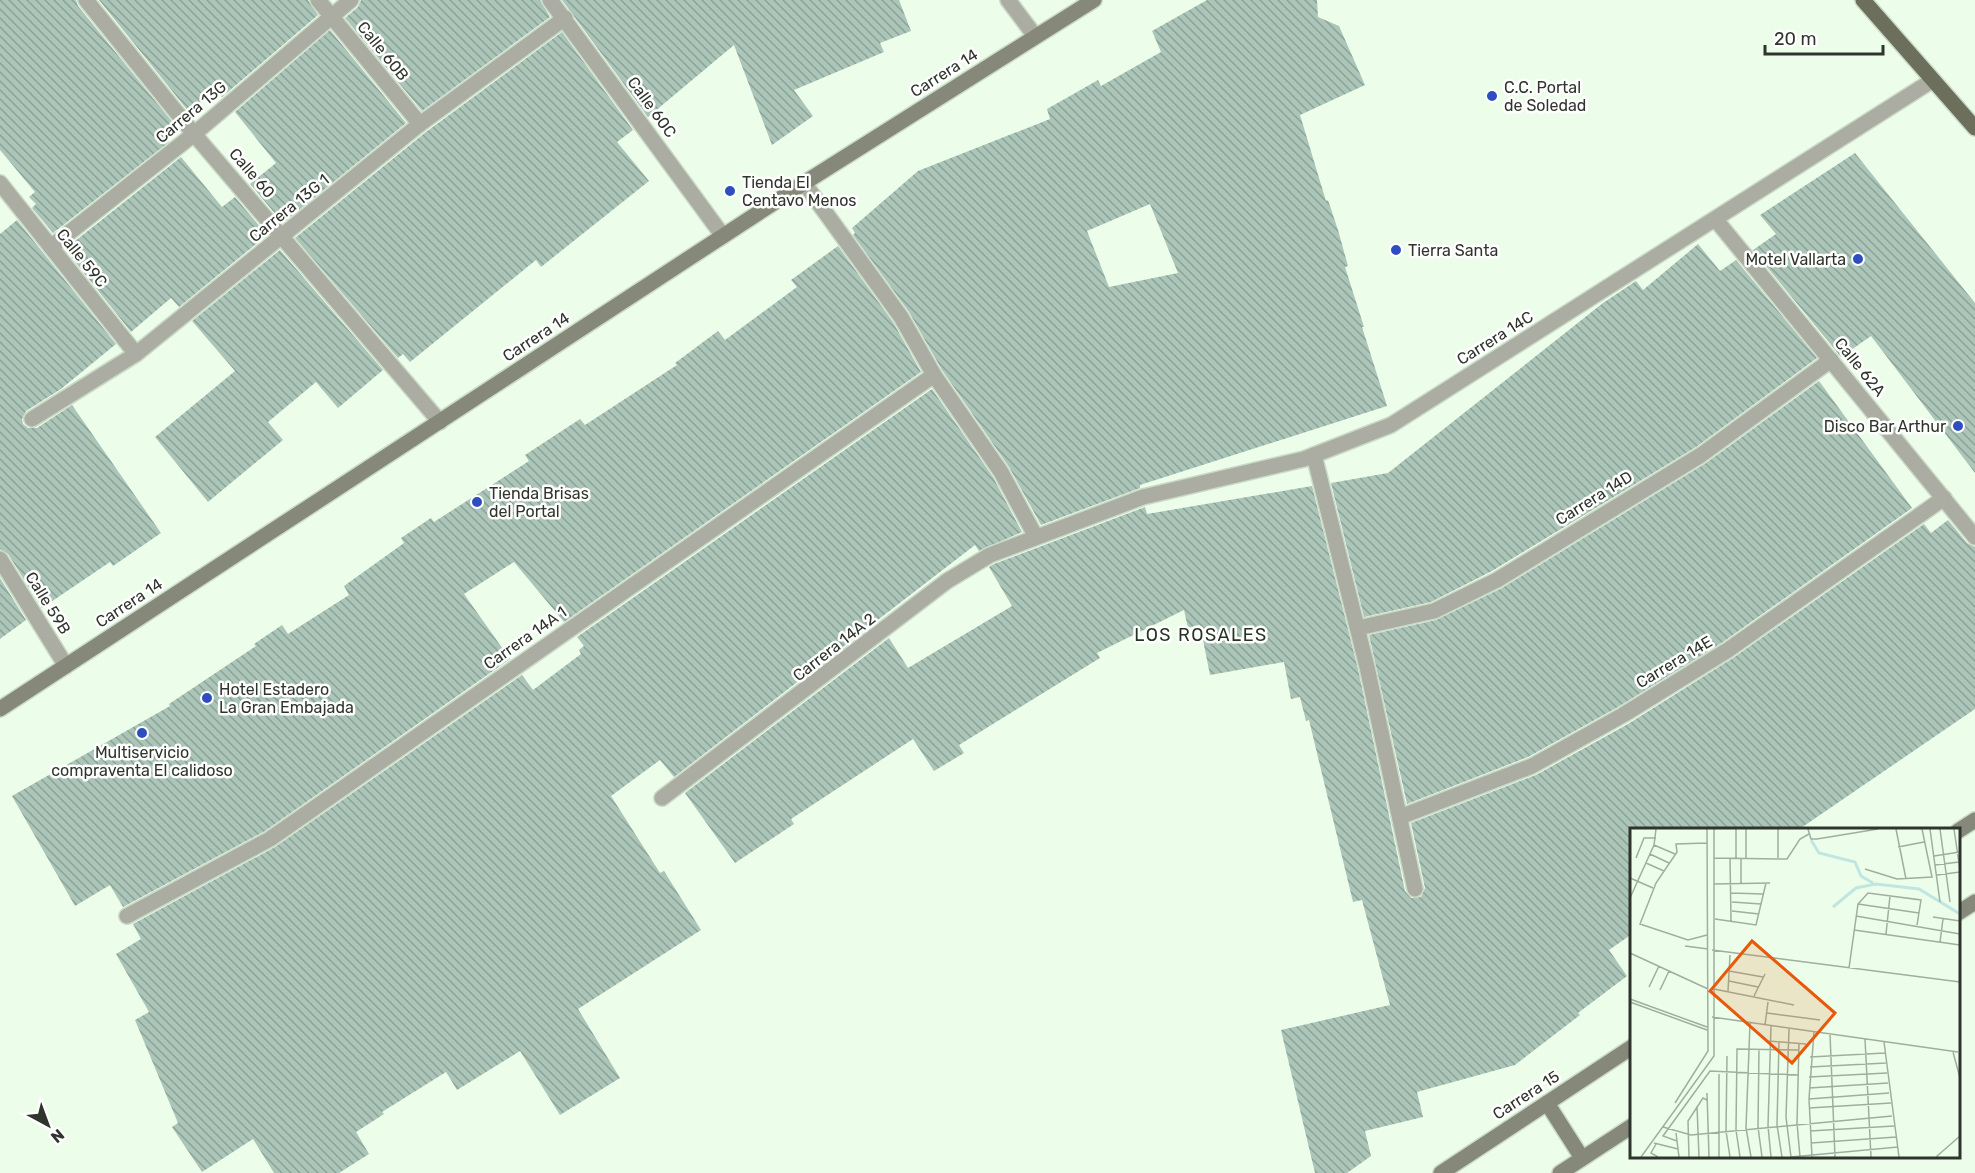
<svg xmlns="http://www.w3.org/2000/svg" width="1975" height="1173" font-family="Rubik,sans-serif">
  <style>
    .building { fill: url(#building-back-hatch); fill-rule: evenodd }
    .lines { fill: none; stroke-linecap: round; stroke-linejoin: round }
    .minor-casing { stroke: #cadac7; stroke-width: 18 }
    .secondary-casing { stroke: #cadac7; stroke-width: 18 }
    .primary-casing { stroke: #cadac7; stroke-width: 18 }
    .minor { stroke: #abada2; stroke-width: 15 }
    .secondary { stroke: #868879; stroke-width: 15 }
    .primary { stroke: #6b6f5c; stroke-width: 15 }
    .poi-dot { fill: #2e4ebf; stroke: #fff; stroke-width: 2 }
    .labels { text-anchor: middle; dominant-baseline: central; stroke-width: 5; stroke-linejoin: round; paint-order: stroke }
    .street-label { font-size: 16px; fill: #2f352d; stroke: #fff }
    .poi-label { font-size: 16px; fill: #2f352d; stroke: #fff; text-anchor: start }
    .neighbourhood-label { font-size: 18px; letter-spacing: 1.5px; fill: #253323; stroke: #fff }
    .inset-river { fill: none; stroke: #c0e6e3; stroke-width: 3 }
    .inset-road { fill: none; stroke: #a0ae9e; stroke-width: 1.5 }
    .view { fill: #e8590c; fill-opacity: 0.15; stroke: #e8590c; stroke-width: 3 }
    .inset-edge { fill: none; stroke: #2f352d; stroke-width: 3 }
  </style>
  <defs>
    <pattern id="building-back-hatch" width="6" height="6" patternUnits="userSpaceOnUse" patternTransform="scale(1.5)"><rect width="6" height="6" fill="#abc5b9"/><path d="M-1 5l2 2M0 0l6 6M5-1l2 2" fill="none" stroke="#8ca197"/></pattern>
  </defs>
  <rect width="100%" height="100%" fill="#ecfee9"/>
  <g class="building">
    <polygon points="0,0 76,0 78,6 174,124 162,134 169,142 53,233 32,208 36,204 29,197 35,192 0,150"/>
    <polygon points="99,0 308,0 318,15 222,97 216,89 189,112"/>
    <polygon points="361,0 540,0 550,17 422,111 345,18 358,7"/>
    <polygon points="562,0 899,0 911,31 880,43 884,52 794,90 813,116 772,145 734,45 648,117"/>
    <path d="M1207 0H1317L1318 17 1339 26 1365 85 1300 115 1326 201 1328 200 1338 230 1348 266 1345 267 1364 327H1362L1387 406 1140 485V488L1041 525 1009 467 942 370 909 312 853 235 855 233 852 228 918 171 1050 119 1047 109 1098 80 1101 86 1161 52 1152 31ZM1150 204 1178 273 1109 287 1087 231Z"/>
    <polygon points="330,30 406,123 283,223 250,184 276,163 235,112"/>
    <polygon points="562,32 633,130 617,142 649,181 541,267 536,260 410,362 403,354 398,358 295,238 426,132"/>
    <polygon points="1855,153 1975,303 1975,473 1871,336 1841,357 1753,250 1776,234 1760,215"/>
    <polygon points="181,157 222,207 235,197 267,235 179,307 171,298 131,332 65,249"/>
    <polygon points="17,220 116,344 61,389 26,411 22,419 23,424 28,428 37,428 72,405 161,533 113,566 110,562 42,608 8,554 0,549 0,234"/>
    <polygon points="1698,244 1720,271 1736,260 1817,358 1696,447 1492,571 1431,602 1364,617 1331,483 1388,473 1603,303 1636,281 1643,290"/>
    <polygon points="838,246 893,322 921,372 564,622 514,562 464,594 510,659 265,831 123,907 110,885 75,906 12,796 170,706 169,704 256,646 254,644 282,625 288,634 349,595 344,586 404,543 401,538 431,518 434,522 529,461 525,455 580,419 585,425 677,365 675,363 718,331 725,340 797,287 791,280"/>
    <polygon points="280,250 383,370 338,408 316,382 268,422 283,440 208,502 155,437 235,371 192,321"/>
    <polygon points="1819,381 1912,508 1723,642 1618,707 1528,757 1407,804 1369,635 1436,620 1502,588 1706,463"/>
    <polygon points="932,389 993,477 1022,532 979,551 975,545 674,777 660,760 611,796 660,873 664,871 701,930 578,1009 620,1078 560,1115 520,1051 457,1090 446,1072 382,1112 384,1114 356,1132 369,1154 339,1173 274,1173 253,1139 202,1172 172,1127 178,1123 135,1020 149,1012 116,954 141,939 133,924 275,847 522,675 533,690 581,654 579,650 584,646 577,637"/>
    <polygon points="1312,486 1358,669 1405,891 1411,898 1421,897 1425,888 1411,823 1536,775 1628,724 1733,658 1924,524 1931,533 1948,520 1967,543 1975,547 1975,709 1798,830 1632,830 1632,934 1609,950 1627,976 1578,1013 1580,1015 1515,1065 1417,1092 1423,1117 1365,1131 1371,1156 1347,1173 1315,1173 1281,1030 1390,1005 1362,900 1353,902 1309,720 1306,721 1300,697 1291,699 1284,662 1210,675 1200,625 1188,628 1184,610 1097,653 1100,658 959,745 964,753 934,771 913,739 791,819 794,824 735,863 685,793 889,638 908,668 1012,606 989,567 994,564 1145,507 1147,514"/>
    <polygon points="0,578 26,620 0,639"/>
  </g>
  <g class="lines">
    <g class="minor-casing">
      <g id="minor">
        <polyline points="86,0 194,134 440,422"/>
        <polyline points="318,0 420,124"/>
        <polyline points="550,0 723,236"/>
        <polyline points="1008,0 1035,36"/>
        <polyline points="0,183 136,354"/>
        <polyline points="804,183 901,317 934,375 1001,472 1036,537"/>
        <polyline points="1716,220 1975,537"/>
        <polyline points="51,247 194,134 351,0"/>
        <polyline points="32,419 136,354 420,124 565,18"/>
        <polyline points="1314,455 1367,667 1415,889"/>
        <polyline points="0,559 66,666"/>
        <polyline points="1358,628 1434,611 1497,580 1701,455 1831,360"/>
        <polyline points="662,798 947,581 990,555 1143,497 1304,459 1391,425 1933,80"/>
        <polyline points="1400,817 1532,766 1623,715 1728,650 1944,498"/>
        <polyline points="127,916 270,839 934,375"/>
      </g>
    </g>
    <g class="secondary-casing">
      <g id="secondary">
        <polyline points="0,709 804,183 1094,0"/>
        <polyline points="1958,831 1975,820"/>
        <polyline points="1958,913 1975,902"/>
        <polyline points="1547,1103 1582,1158"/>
        <polyline points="1441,1173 1632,1047"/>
        <polyline points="1560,1173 1632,1126"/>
      </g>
    </g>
    <g class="primary-casing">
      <polyline id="primary" points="1863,0 1975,128"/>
    </g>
    <use href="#minor" class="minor"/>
    <use href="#secondary" class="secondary"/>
    <use href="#primary" class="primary"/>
  </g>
  <g class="poi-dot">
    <circle cx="1492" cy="96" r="6"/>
    <circle cx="730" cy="191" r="6"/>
    <circle cx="1396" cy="250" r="6"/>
    <circle cx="1858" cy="259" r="6"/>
    <circle cx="1958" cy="426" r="6"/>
    <circle cx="477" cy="502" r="6"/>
    <circle cx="207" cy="698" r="6"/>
    <circle cx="142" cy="733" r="6"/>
  </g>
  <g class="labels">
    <g class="street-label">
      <text transform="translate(383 51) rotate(51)">Calle 60B</text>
      <text transform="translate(944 73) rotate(-32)">Carrera 14</text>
      <text transform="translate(652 107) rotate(54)">Calle 60C</text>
      <text transform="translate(191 112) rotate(-40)">Carrera 13G</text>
      <text transform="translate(252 173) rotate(49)">Calle 60</text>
      <text transform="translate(289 208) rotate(-39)">Carrera 13G 1</text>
      <text transform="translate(82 258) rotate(51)">Calle 59C</text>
      <text transform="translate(536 337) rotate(-33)">Carrera 14</text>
      <text transform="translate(1495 338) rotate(-32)">Carrera 14C</text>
      <text transform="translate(1860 367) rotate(51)">Calle 62A</text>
      <text transform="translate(1594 498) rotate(-32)">Carrera 14D</text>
      <text transform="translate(48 603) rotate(58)">Calle 59B</text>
      <text transform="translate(129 603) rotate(-33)">Carrera 14</text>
      <text transform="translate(525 638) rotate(-35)">Carrera 14A 1</text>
      <text transform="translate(834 647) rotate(-38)">Carrera 14A 2</text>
      <text transform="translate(1674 662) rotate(-31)">Carrera 14E</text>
      <text transform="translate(1526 1095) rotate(-33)">Carrera 15</text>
    </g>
    <g class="poi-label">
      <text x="1504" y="87">C.C. Portal<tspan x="1504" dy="18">de Soledad</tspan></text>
      <text x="742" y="182">Tienda El<tspan x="742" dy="18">Centavo Menos</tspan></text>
      <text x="1408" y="250">Tierra Santa</text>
      <text x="1846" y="259" text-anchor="end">Motel Vallarta</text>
      <text x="1946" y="426" text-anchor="end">Disco Bar Arthur</text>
      <text x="489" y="493">Tienda Brisas<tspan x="489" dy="18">del Portal</tspan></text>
      <text x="219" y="689">Hotel Estadero<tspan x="219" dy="18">La Gran Embajada</tspan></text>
      <text x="142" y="752" text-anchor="middle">Multiservicio<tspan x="142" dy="18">compraventa El calidoso</tspan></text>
    </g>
    <g class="neighbourhood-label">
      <text x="1201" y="635">LOS ROSALES</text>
    </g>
  </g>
  <g transform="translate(1630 828)">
    <rect width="330" height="330" fill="#ecfee9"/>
    <path class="inset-river" d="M181 12 189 25 225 34 231 48 243 55M203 79 226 60 246 56 289 61 330 86"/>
    <path class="inset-road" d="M106 1V30M116 1V30M148 1V30M178 1 181 11H187L248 1M266 1 276 51M300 1 310 74M310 1 320 74M324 1 330 42M77 15 46 16 47 24 26 55 10 96 58 112 77 107M24 17 45 26M268 19 294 14M20 26 39 35M304 28 330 24M6 30 14 10H26M84 30 157 31 170 11 179 6M100 30 101 93M16 35 34 43M305 37 329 34M235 41 267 51 302 49 292 1M307 47 330 44M0 50 23 60M111 55V30M84 56 140 55M101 65 133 66M0 70 24 17 26 1M102 74 131 76M228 76 289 85M102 83 129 86M226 88 330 106M303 89 330 93M85 91 126 97 136 55M224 102 330 117M256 106 260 68M310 114 313 91M55 118 78 121M82 122 330 154M0 125 78 161M219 140 228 76 238 65 291 72 287 97M99 143 133 149M99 153 128 159M19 159 29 138M84 161 164 177M30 162 39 143M98 163 100 127M124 168 135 146M0 171 77 199M0 174 77 202M137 185 190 192M82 189 328 224M120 195 116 300 121 329M135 197 138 174M141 198 138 298 141 329M159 201 156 289 161 329M200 206 205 329M330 209V232M235 211 241 329M139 213 176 216M149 214 147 297 152 329M254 214 269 329M169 215 167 295 170 329M129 221 128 299 132 329M323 224 330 250M97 228 96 303 100 329M180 229 255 225M180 239 256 235M89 246V329M179 249 257 245M179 260 258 255M77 265 79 329M179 271 259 265M45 275 78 223 77 1M67 278 69 329M179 280 261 275M33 299 61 307 262 288M180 303 264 298M46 305 49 329M47 313 33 308 80 243 168 247M24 315 48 321M181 315 266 309M26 316 21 325 28 329M11 329 84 228V1M59 329 58 293 73 270 77 272M110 329 106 302 107 221 169 222M161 329 268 319M182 329 179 271 184 204M306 329 330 308"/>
    <path class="view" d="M122 113 205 185 162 235 80 163Z"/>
    <rect width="330" height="330" class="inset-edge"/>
  </g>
  <g transform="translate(48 1125) rotate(139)" stroke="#ffffff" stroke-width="4.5" paint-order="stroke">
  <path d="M0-4.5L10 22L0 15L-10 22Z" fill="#2f352d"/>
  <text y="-9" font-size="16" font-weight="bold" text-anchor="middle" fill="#2f352d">N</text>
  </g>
  <path d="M1765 45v9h118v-9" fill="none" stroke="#2f352d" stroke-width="3"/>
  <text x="1774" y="45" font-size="18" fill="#2f352d" stroke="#ffffff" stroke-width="4.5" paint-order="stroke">20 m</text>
</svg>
